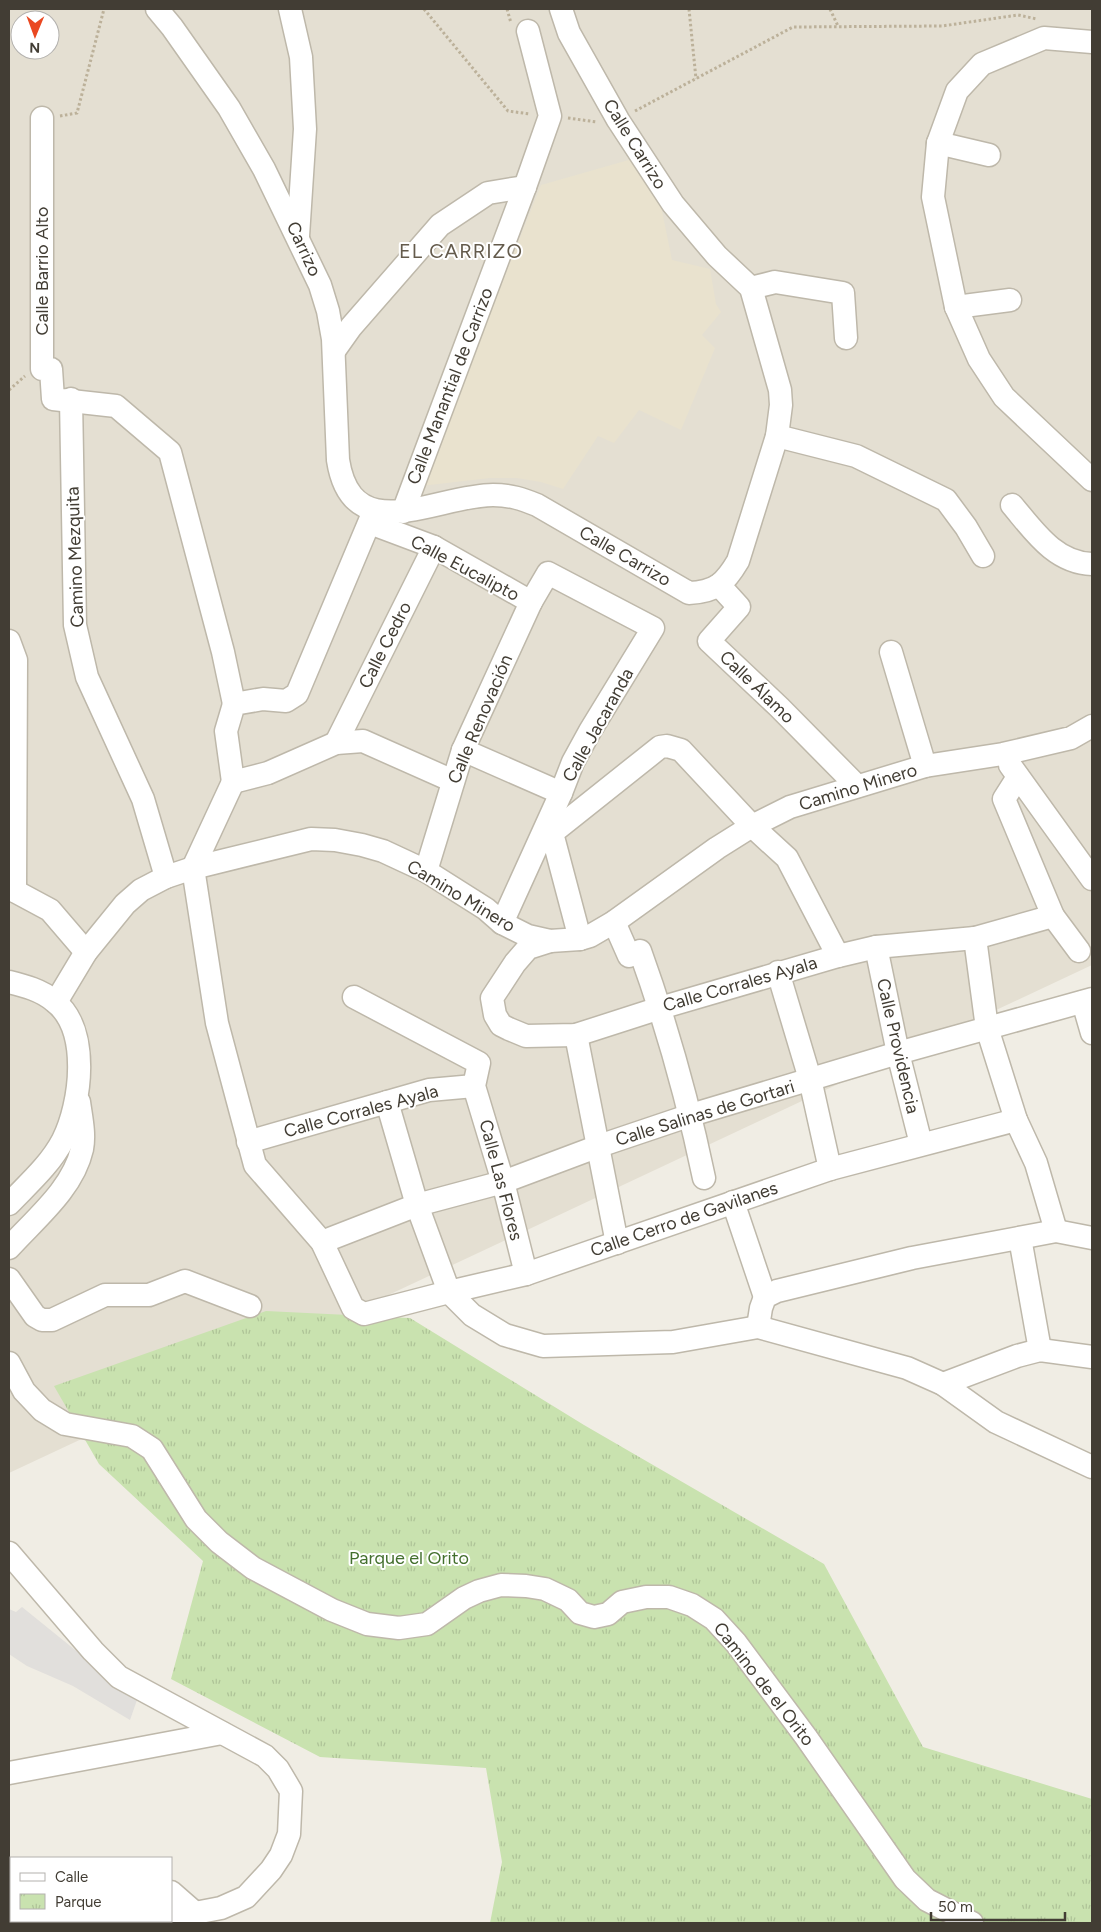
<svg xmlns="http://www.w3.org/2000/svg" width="1101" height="1932" font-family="Figtree,sans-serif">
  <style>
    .residential { fill: #e4dfd2; fill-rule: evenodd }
    .education { fill: #e9e2ce }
    .park { fill: url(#park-tufts) }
    .parking { fill: #e1dfdc }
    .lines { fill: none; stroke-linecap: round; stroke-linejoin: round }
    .minor-casing { stroke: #beb8aa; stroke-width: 25 }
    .path { stroke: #bcb19a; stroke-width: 3; stroke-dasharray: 2.5 2.5; stroke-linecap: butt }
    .minor { stroke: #fff; stroke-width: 22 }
    .labels { text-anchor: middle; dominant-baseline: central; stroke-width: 4; stroke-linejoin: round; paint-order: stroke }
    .street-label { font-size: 18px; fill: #423d34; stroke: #fff }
    .park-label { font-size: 18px; fill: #436f2d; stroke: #fff }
    .quarter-label { font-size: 20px; letter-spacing: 1px; fill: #645b4c; stroke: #fff }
  </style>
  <defs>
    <pattern id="park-tufts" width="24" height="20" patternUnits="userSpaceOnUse" patternTransform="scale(1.25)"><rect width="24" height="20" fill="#c9e2af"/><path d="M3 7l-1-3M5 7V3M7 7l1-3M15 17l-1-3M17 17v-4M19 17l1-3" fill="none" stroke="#aec397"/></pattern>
  </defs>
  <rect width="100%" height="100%" fill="#f0ede4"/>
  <path class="residential" d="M9 9H1092V965L9 1473ZM20 20H50V50H20Z"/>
  <polygon class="education" points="632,159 661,206 672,260 710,269 716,304 721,312 702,335 715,348 681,430 639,410 614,443 598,436 563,489 541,482 517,478 490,478 421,486 541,185"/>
  <polygon class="park" points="266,1311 410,1318 584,1425 824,1564 923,1747 1092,1799 1092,1923 490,1923 502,1862 486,1768 320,1757 171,1679 203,1561 99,1464 54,1386"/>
  <polygon class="parking" points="22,1607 137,1700 130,1720 73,1686 27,1666 9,1654 9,1609 16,1612"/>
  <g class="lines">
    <g class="minor-casing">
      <g id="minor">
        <path d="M157 9 172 27 229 108 264 169 320 285 328 311 333 339 338 460C352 550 437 495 493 495 511 495 522 499 537 505L689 593C716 592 725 583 738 561L777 436 781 405 780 390 751 288 717 256 673 204 618 120 569 33 561 9"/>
        <polyline points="290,9 301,57 305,129 298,236"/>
        <polyline points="1092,42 1044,38 982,64 957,91 938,143 933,197 956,307 979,359 1004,397 1092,480"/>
        <polyline points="42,118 42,369 51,369 53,399 116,406 170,452 223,652 234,704"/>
        <polyline points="938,143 989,155"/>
        <polyline points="751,288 775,282 843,293 846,338"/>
        <polyline points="956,307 1010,300"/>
        <polyline points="334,351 351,327 440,225 488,193 525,187"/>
        <polyline points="71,399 75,625 87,677 143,799 166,877"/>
        <polyline points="777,436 856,456 946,500 966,527 983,556"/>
        <path d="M1012 505C1034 531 1055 563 1092 564"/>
        <polyline points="403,512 525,187 550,116 528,31"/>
        <polyline points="370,523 434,547 531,602"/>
        <polyline points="719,585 739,607 709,641 779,707 857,786"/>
        <polyline points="9,641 16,660 15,891"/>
        <polyline points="891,652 925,766"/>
        <polyline points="336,743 434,547"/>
        <polyline points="463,750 561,793"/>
        <polyline points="1010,765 1092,879"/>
        <polyline points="1018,777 1004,799 1053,916 1079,951"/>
        <polyline points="233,782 226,731 234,704 263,699 286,701 297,694 374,511"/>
        <polyline points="233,782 268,773 336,743 363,741 453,781"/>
        <polyline points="193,868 217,1023 255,1165 322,1242 353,1308 364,1314 449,1292 526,1274 830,1169 1016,1120"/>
        <polyline points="193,868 233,782"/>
        <polyline points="426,871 463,750 531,602 548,573 653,628 590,731 573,762 561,793 502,923"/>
        <polyline points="9,888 50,910 86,952"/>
        <path d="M614 922 629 956 640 951C667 1026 688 1101 704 1178"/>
        <polyline points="975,938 987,1028 1016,1120 1036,1163 1056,1231"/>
        <polyline points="580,939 552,833 660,747 667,746 681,750 752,826 787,858 838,956"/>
        <polyline points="550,941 528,948 515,963 492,998 495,1015 501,1025 509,1029 526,1036 576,1035 660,1008 838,956 876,947 975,938 1053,916"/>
        <polyline points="876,947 898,1053 921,1144"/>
        <polyline points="778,972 810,1079 830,1169"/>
        <path d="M9 982C25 986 41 990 54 1001 91 1029 81 1104 63 1140 50 1165 28 1184 9 1204"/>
        <polyline points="354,997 479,1063 474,1086 503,1182 526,1274"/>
        <polyline points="56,1002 86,952 125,904 141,890 166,877 193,868 311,839 335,840 362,845 383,851 426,871 486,909 502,923 528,936 550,941 580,939 590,936 614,922 717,848 752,826 790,807 925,766 1003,754 1071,738 1092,726"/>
        <polyline points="1083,1002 1092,1033"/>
        <polyline points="576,1035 617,1243"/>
        <polyline points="387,1102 417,1205 449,1292 472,1315 505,1335 543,1346 673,1342 758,1327 907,1368 943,1384 996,1422 1092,1467"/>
        <polyline points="248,1142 429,1090 474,1086"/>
        <polyline points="733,1202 765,1297"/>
        <polyline points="1020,1238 1040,1350"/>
        <polyline points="322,1242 417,1205 503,1182 599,1146 691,1115 898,1053 1092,999"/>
        <path d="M9 1248C35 1219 73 1189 82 1149 85 1134 81 1117 79 1102"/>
        <polyline points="9,1279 35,1316 42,1320 52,1320 105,1295 149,1295 185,1281 250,1306"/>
        <polyline points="758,1327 761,1308 765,1297 777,1291 912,1258 1056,1231 1092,1238"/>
        <polyline points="9,1363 24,1391 42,1410 65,1424 132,1436 152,1449 196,1519 219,1542 253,1568 332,1610 367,1624 399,1628 427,1624 464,1598 479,1591 501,1585 526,1586 545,1589 568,1600 580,1613 594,1617 608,1614 622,1602 646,1597 669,1597 692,1605 714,1619 736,1643 806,1737 905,1879 927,1900 972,1923"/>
        <polyline points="943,1384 1017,1356 1040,1350 1092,1357"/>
        <polyline points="9,1553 93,1651 119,1677 265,1756 278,1769 291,1791 289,1834 281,1855 271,1870 246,1897 221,1908 195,1913 171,1913"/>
        <polyline points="9,1773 222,1733"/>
        <polyline points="9,1879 11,1879"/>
        <polyline points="171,1892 195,1913"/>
        <polyline points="9,1907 11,1907"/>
      </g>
    </g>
    <g class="path">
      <polyline points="424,9 508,111 530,114"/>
      <polyline points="507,9 511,23"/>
      <polyline points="689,9 696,79"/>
      <polyline points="830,9 838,26"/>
      <polyline points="635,111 793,27 942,26 1018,15 1037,19"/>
      <polyline points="60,116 77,113 104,9"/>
      <polyline points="568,118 597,122"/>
      <polyline points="9,390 25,376"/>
    </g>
    <use href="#minor" class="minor"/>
  </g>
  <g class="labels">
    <g class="street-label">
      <text transform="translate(635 144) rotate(58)">Calle Carrizo</text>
      <text transform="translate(304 249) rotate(65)">Carrizo</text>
      <text transform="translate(42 271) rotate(-90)">Calle Barrio Alto</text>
      <text transform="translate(450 386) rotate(-69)">Calle Manantial de Carrizo</text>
      <text transform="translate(625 556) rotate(30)">Calle Carrizo</text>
      <text transform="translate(75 557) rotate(-92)">Camino Mezquita</text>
      <text transform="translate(465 568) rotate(28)">Calle Eucalipto</text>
      <text transform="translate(385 645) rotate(-63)">Calle Cedro</text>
      <text transform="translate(757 687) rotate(44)">Calle Álamo</text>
      <text transform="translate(480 719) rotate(-67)">Calle Renovación</text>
      <text transform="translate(598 725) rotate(-61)">Calle Jacaranda</text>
      <text transform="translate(858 787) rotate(-17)">Camino Minero</text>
      <text transform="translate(461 896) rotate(31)">Camino Minero</text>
      <text transform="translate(740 984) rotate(-16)">Calle Corrales Ayala</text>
      <text transform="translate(898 1046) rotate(77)">Calle Providencia</text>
      <text transform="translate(361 1111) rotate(-15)">Calle Corrales Ayala</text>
      <text transform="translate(705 1113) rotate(-17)">Calle Salinas de Gortari</text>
      <text transform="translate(501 1180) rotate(75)">Calle Las Flores</text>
      <text transform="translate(684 1219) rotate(-19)">Calle Cerro de Gavilanes</text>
      <text transform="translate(764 1684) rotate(52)">Camino de el Orito</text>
    </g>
    <g class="park-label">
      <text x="409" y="1558">Parque el Orito</text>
    </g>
    <g class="quarter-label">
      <text x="461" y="251">EL CARRIZO</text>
    </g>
  </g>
  <rect width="1101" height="1932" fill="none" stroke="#423d34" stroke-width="20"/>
  <rect x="10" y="1857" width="162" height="65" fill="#ffffff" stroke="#b3b1ae"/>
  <rect x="20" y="1873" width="25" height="8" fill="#ffffff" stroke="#b3b1ae"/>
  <text x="55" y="1882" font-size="15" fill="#423d34">Calle</text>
  <rect x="20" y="1894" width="25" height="15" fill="url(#park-tufts)" stroke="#b3b1ae"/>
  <text x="55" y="1907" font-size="15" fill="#423d34">Parque</text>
  <g transform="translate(35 35) rotate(181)"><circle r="24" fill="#ffffff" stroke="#b3b1ae"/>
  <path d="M0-4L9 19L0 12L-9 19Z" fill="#ea4821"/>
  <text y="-8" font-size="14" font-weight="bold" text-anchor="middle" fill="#423d34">N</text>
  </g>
  <path d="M931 1912v8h134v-8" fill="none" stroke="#423d34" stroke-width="2.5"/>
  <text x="938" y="1912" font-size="15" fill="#423d34" stroke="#ffffff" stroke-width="4" paint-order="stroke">50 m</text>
</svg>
